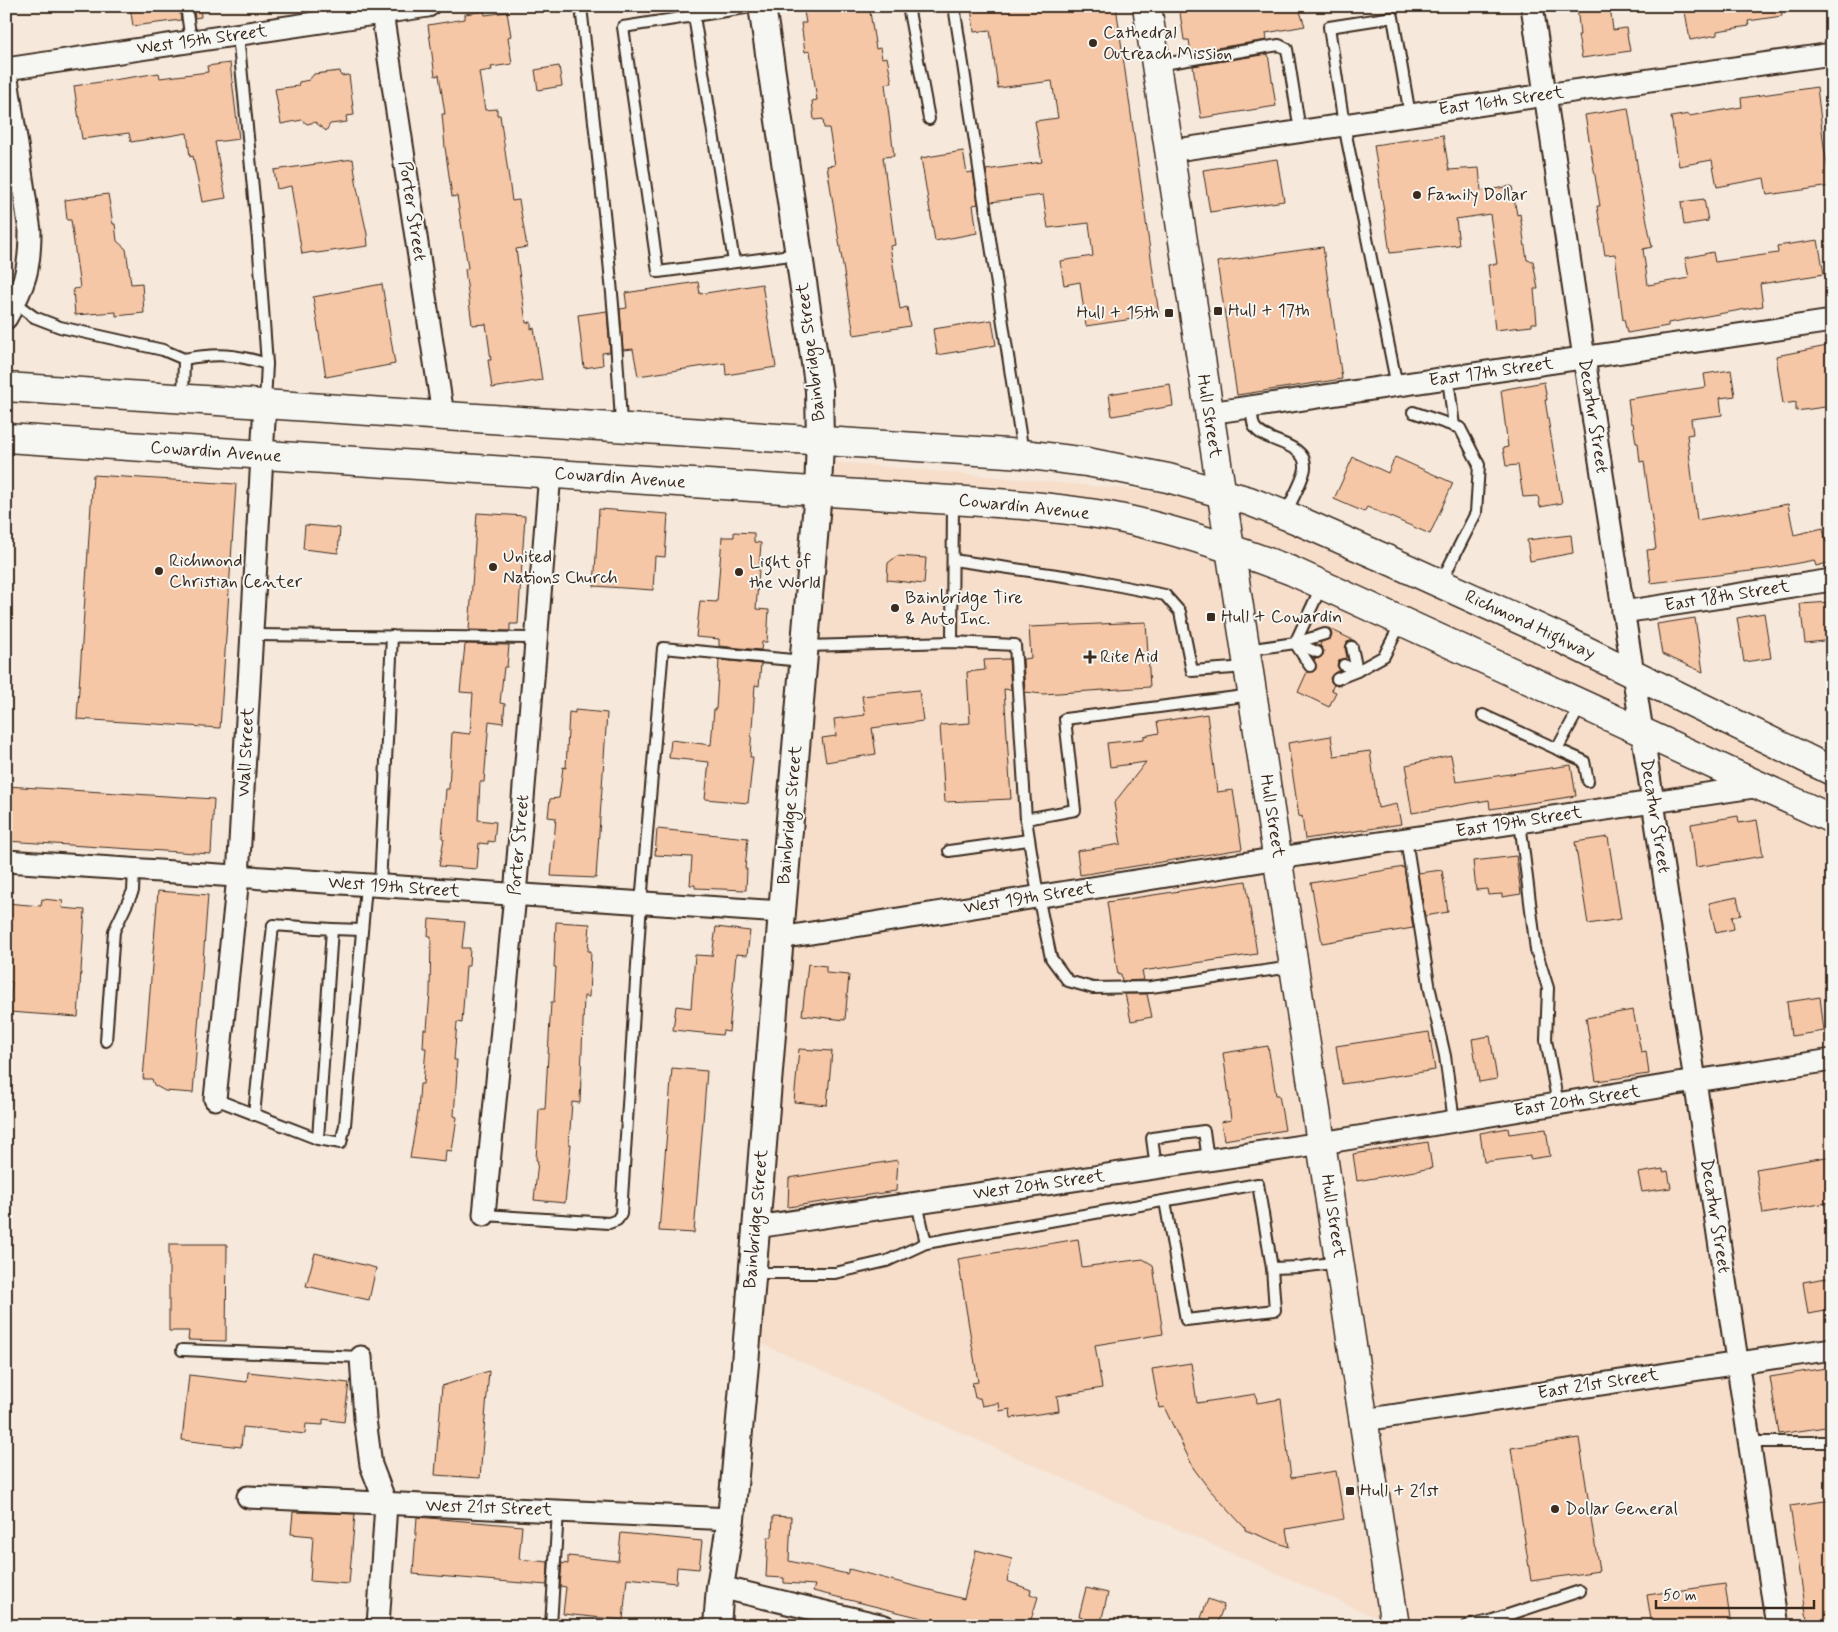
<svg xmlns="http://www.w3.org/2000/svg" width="1838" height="1632" font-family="Mynerve,sans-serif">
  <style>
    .built { fill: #f6decb }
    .building { fill: #f6c7a6; stroke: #3b2a1e }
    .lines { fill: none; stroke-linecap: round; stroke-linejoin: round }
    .service-casing { stroke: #3b2a1e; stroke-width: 14 }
    .minor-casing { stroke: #3b2a1e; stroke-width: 25 }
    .tertiary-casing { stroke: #3b2a1e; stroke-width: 30 }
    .primary-casing { stroke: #3b2a1e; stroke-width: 31 }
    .service { stroke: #f6f6f2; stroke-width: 10 }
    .minor { stroke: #f6f6f2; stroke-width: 21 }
    .tertiary { stroke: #f6f6f2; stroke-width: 26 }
    .primary { stroke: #f6f6f2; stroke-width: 28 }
    .poi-dot { fill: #3b2a1e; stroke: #f6f6f2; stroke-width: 2 }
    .labels { text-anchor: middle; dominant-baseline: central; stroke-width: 4; stroke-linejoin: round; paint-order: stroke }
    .poi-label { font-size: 18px; fill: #3b2a1e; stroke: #f6f6f2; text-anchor: start }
    .street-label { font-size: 18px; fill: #3b2a1e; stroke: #f6f6f2 }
  </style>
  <rect width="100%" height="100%" fill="#f6e8db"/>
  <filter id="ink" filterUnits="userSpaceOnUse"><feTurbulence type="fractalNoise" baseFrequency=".02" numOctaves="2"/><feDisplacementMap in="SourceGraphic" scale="10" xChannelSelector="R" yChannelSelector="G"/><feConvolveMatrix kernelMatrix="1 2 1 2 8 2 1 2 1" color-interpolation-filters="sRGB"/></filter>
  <g filter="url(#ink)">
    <polygon class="built" points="825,461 1243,500 1832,776 1832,1626 1395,1626 748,1338"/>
    <g class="building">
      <polygon points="130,6 179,6 181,20 133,26"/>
      <polygon points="193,6 200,6 201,17 195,18"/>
      <polygon points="803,6 869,6 876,49 880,48 882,58 887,57 892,83 885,84 894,156 883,157 895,245 890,246 900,309 907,307 910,326 854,335 827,166 835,165 829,128 824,128 823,119 814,120 812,101 817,100 810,51 805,52 801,23 806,23"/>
      <polygon points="971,6 1116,6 1159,315 1086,326 1080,282 1064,285 1060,261 1093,256 1089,223 1048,228 1043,195 991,202 986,170 1042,162 1035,121 1058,118 1052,81 998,88 990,30 974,32"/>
      <polygon points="1179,6 1298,6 1305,26 1266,33 1267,40 1191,52 1189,40 1184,40"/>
      <polygon points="1577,6 1610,6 1613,30 1626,28 1630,51 1582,58 1578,35 1580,35"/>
      <polygon points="1684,6 1781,6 1782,16 1748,21 1749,26 1717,31 1717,35 1690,40"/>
      <polygon points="484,11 485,15 507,12 511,36 508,37 512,64 491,67 492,70 479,72 485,110 497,109 497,115 500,115 512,201 519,200 527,247 516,249 526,323 531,322 531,329 534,328 542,380 492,388 488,360 491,360 486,324 472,325 465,269 468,268 457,196 452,197 445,147 442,114 445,114 439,75 435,76 428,25 465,19 465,14"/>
      <polygon points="1268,54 1276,106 1201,118 1193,66"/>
      <polygon points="230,63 239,139 215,142 226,198 202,202 193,156 190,157 187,133 131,142 129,133 82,139 74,86 159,73 160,78 208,72 207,66"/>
      <polygon points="559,66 562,86 538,90 535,70"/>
      <polygon points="340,71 341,76 349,75 354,115 346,116 347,122 330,124 326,131 315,122 307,124 302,120 281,124 275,89 298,86 299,82 309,80 314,74"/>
      <polygon points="1817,87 1824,147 1831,186 1767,195 1764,178 1717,187 1712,160 1679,166 1671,117 1689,114 1689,116 1742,107 1741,98"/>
      <polygon points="1628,108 1638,170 1637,170 1652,247 1643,249 1648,285 1689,278 1685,258 1713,252 1715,262 1778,253 1777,246 1818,240 1824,274 1760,284 1763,306 1668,323 1668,326 1627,333 1624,319 1623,320 1615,254 1605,255 1597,206 1600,206 1585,115"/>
      <polygon points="1443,135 1449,170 1479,168 1481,191 1512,186 1517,215 1520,214 1527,260 1533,261 1538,289 1534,289 1537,323 1532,323 1532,326 1495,330 1488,265 1497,264 1490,214 1456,219 1459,245 1390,253 1374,145"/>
      <polygon points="963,151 967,173 973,172 978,204 973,205 977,233 935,241 921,158"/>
      <polygon points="353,159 357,188 367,234 368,246 317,253 313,252 302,254 291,186 277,189 274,170"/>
      <polygon points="1277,159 1284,201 1210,212 1203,170"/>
      <polygon points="108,194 113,224 115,224 117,241 126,249 131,284 142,283 144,313 116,316 116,312 75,315 73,289 80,288 71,220 67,220 65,200"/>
      <polygon points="1704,199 1708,221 1684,225 1681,202"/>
      <polygon points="1323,247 1342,379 1237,395 1217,262"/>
      <polygon points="698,282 700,294 762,284 776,367 726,375 725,363 638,376 633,349 623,350 620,309 627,308 625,293"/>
      <polygon points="382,284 395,364 326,377 313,297"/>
      <polygon points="607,311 610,352 602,353 603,365 584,368 578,315"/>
      <polygon points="992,320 996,345 937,355 933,329"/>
      <polygon points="1827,346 1832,376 1832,406 1796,411 1796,402 1783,404 1776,356"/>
      <polygon points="1731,370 1735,396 1720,398 1722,415 1691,419 1693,434 1687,435 1697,520 1788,504 1794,535 1823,528 1826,542 1832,541 1832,562 1816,566 1814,560 1767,569 1651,583 1647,550 1656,549 1644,461 1640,462 1638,443 1636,443 1633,423 1631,423 1628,399 1706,387 1704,374"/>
      <polygon points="1544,382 1547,400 1545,400 1562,503 1540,507 1538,496 1523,497 1518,465 1506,466 1503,448 1508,447 1501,390"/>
      <polygon points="1170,384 1173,406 1112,416 1109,394"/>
      <polygon points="1353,457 1388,473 1395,457 1453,483 1430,534 1367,507 1364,512 1334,499"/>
      <polygon points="93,475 236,484 220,728 77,719"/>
      <polygon points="599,509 668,514 665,557 655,556 653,590 594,586"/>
      <polygon points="477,513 525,516 518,624 510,624 510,631 469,630"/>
      <polygon points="305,525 340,528 338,553 303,549"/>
      <polygon points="734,532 754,533 754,542 761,543 756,609 769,610 767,642 762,642 761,650 719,646 719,639 696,637 700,601 717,602 722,537 734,537"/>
      <polygon points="1571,535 1573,553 1530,561 1527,540"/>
      <polygon points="897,556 926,558 924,584 887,580 888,563"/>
      <polygon points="1832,602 1832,640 1805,643 1800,604"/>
      <polygon points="1764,613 1771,658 1744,662 1737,618"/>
      <polygon points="1695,618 1703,672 1662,654 1657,624"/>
      <polygon points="1146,622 1150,687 1043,694 1025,692 1023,659 1031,658 1029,627"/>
      <polygon points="1328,628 1355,641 1347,642 1345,648 1347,657 1338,662 1337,666 1340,670 1334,673 1330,678 1331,682 1334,685 1331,690 1336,692 1329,707 1298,692 1307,672 1313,672 1316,669 1314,658 1318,659 1323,655 1324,651 1320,646 1321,642 1330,639 1332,635 1331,632"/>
      <polygon points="468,644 509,645 507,667 504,667 500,703 505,704 503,723 489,721 484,782 480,782 478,820 496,822 494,842 488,841 488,844 479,843 477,869 439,866 444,839 442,838 446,789 449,789 452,732 470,734 473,693 460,692 465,645"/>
      <polygon points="1009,659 1011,690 1004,689 1011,799 945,802 940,725 970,723 967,672 985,670 984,660"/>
      <polygon points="719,660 761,664 759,686 755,685 750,757 753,757 748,803 705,799 709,762 669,758 671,740 711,745 714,709 716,709"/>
      <polygon points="919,690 923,721 872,728 876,754 826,762 822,738 836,736 834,719 865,715 862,696"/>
      <polygon points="575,710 607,713 596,878 551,876 556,818 548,817 550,799 559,798 563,767 566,768 569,712 575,713"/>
      <polygon points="1207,714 1217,792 1233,790 1242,849 1080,875 1077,851 1121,844 1114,803 1146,762 1110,767 1107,743 1144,739 1144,736 1159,733 1157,722"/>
      <polygon points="1331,736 1334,756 1370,751 1378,808 1397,804 1401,824 1305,839 1302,816 1299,817 1288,743"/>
      <polygon points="1451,755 1456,782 1571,765 1576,796 1490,809 1489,800 1412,813 1406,777 1408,776 1406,765"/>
      <polygon points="6,786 214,799 211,854 6,841"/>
      <polygon points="1738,816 1739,823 1757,820 1763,856 1696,867 1691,824"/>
      <polygon points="657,829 748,838 745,869 747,869 746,890 695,888 695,885 690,885 692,857 655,855"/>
      <polygon points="1608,837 1621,919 1588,924 1575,842"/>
      <polygon points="1516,856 1521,894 1502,897 1502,894 1488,895 1487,889 1476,890 1473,861"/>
      <polygon points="1404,867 1413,928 1322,943 1311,883"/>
      <polygon points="1442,870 1448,912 1425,916 1418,873"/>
      <polygon points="1246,881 1257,954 1142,971 1144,980 1122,981 1121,974 1118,975 1107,902"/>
      <polygon points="158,891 208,895 193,1093 165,1091 154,1085 152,1079 143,1079"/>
      <polygon points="1737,897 1741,915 1732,917 1734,929 1716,933 1709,903"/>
      <polygon points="42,899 63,901 62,908 85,910 78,1017 9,1012 12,982 6,981 6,903 41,906"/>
      <polygon points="429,919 465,922 462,948 470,948 469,966 466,966 462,1023 457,1022 454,1060 457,1060 456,1071 457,1071 454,1116 457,1117 452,1151 446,1150 445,1162 410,1158 418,1112 420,1084 423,1084 426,1048 423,1048 424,1029 427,1029 430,993 431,936 428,936"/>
      <polygon points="556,922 590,924 588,951 591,951 589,997 584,996 580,1103 572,1102 569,1144 571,1144 565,1203 534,1200 538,1161 536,1160 539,1109 545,1109 551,1002 554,1002 556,967 554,967"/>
      <polygon points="716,927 750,931 747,955 736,954 729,1032 723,1031 722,1035 673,1030 676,1006 691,1008 695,955 712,956"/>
      <polygon points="808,964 826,966 826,973 849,975 845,1020 802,1015"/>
      <polygon points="1125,994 1147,994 1152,1017 1131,1021"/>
      <polygon points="1820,997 1824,1031 1791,1036 1787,1002"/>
      <polygon points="1633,1010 1641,1052 1646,1051 1649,1074 1596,1081 1586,1018"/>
      <polygon points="1429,1032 1435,1070 1342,1084 1336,1046"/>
      <polygon points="1490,1036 1497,1079 1479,1082 1472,1039"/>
      <polygon points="1268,1046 1276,1095 1279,1095 1285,1130 1224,1140 1221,1122 1231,1120 1229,1103 1230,1103 1223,1053"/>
      <polygon points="799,1049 832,1051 827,1105 794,1102"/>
      <polygon points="672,1068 707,1071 694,1233 659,1231"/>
      <polygon points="1508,1128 1509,1134 1546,1129 1550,1156 1530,1159 1530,1156 1484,1162 1480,1133"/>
      <polygon points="1428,1142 1432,1168 1357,1181 1353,1154"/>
      <polygon points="1832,1156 1832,1202 1763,1214 1756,1169"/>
      <polygon points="898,1160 896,1191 788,1207 789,1178"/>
      <polygon points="1663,1169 1663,1172 1668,1171 1671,1188 1642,1192 1638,1173"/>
      <polygon points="1078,1239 1082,1267 1143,1259 1153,1265 1163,1334 1095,1345 1102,1388 1057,1396 1059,1411 1011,1418 1010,1409 1000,1411 999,1403 982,1406 980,1398 975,1398 972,1383 978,1382 958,1259"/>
      <polygon points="169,1244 227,1244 226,1341 188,1340 189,1331 169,1331"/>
      <polygon points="315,1253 376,1268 369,1300 306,1286"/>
      <polygon points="1832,1277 1832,1310 1808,1314 1803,1282"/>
      <polygon points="1191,1363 1197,1403 1256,1394 1257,1403 1281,1399 1291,1478 1336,1471 1344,1519 1286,1529 1289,1547 1245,1530 1245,1528 1209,1489 1194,1469 1164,1407 1159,1408 1152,1369"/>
      <polygon points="1832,1367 1832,1426 1779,1434 1770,1377"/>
      <polygon points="489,1371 480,1478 435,1475 442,1386"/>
      <polygon points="248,1372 349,1383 344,1422 323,1419 323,1425 306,1424 305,1434 243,1427 241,1447 182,1440 189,1375 247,1382"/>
      <polygon points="1579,1438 1599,1571 1531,1581 1511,1448"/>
      <polygon points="1832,1500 1832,1626 1808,1626 1790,1506"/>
      <polygon points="293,1512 355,1514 349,1584 310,1581 313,1536 291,1534"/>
      <polygon points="773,1516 791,1517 789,1561 847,1574 849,1569 964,1599 976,1550 1012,1559 1007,1581 1031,1590 1030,1594 1038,1597 1029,1626 954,1626 813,1591 815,1585 784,1583 784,1578 766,1577 768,1537 772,1537"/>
      <polygon points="417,1517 522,1526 519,1559 548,1562 547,1585 413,1574"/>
      <polygon points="621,1533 702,1541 699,1569 677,1567 676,1583 627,1578 623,1620 563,1614 566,1587 560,1586 562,1563 568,1564 568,1556 618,1561"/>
      <polygon points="1725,1584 1731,1626 1652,1626 1647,1595"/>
      <polygon points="1086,1588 1108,1593 1100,1626 1081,1626 1083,1617 1079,1616"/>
      <polygon points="1208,1599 1224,1605 1217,1624 1201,1618"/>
    </g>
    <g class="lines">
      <g class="service-casing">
        <g id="service">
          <polyline points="186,6 191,41"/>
          <path d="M581 6C596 146 615 285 621 426"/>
          <polyline points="758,6 623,27 658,272 799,254"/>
          <polyline points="908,6 929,119"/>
          <polyline points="954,6 1023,453"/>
          <polyline points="694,16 734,262"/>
          <polyline points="238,35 258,239 267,364 265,403"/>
          <polyline points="1157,65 1279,45 1287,49 1300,131"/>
          <polyline points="15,303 34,317 60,327 163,350 184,359 183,398"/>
          <path d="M184 359C216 353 236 354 267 364"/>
          <polyline points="1448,378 1454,426"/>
          <polyline points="1397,386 1344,125 1329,27 1393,17 1410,115"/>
          <path d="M1251 407C1252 413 1252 420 1254 426 1263 444 1307 441 1305 468 1304 479 1290 503 1285 515"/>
          <polyline points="1413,412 1460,428 1479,465 1476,513 1441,582"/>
          <polyline points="953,560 1085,579 1165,595 1180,612 1192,671 1247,667"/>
          <polyline points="253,635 536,638"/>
          <polyline points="952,642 953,501"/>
          <polyline points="1296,643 1317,652"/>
          <polyline points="806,646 952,642 1015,645 1026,819"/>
          <polyline points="1246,650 1295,643 1322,585"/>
          <polyline points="1344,665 1357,671 1384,656 1401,623"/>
          <polyline points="1310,666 1295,643 1325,634"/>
          <polyline points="1337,679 1357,671 1352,647"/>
          <polyline points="1252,695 1065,719 1075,810 1026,819 1038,896 1051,958 1068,981 1093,988 1151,987 1292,967"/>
          <polyline points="1483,715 1557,749 1581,705"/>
          <polyline points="1557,749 1584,761 1588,781"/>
          <polyline points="1520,822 1536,950 1548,988 1546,1040 1558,1104"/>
          <polyline points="1406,839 1430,990 1445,1056 1454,1121"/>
          <polyline points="949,851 1028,840"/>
          <polyline points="380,886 392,636"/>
          <polyline points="332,929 362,930"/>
          <polyline points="106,1041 114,931 133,891 134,870"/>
          <polyline points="215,1099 318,1139 332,929 273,925 254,1115"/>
          <polyline points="318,1139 341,1143 345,1125 366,886"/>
          <polyline points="1156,1168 1152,1138 1204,1131 1208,1160"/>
          <polyline points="1165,1201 1186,1320 1275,1310 1272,1268"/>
          <polyline points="917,1203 926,1243"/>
          <polyline points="484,1215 609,1223 617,1220 621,1214 641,903 663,648 803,661"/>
          <polyline points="753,1273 835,1273 887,1261 926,1243 1258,1184 1272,1268 1301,1267 1339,1262"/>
          <polyline points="182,1350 361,1357"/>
          <polyline points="1749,1442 1832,1442"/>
          <polyline points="551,1626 558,1511"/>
          <polyline points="1467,1626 1490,1621 1580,1591"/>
        </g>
      </g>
      <g class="minor-casing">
        <g id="minor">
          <polyline points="381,6 443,415"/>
          <polyline points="1532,6 1584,358 1653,802 1777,1626"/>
          <polyline points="6,69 428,6"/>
          <path d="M6 72 30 231C30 269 25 285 6 318"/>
          <polyline points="1170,151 1545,95 1832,54"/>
          <polyline points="1209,413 1832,321"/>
          <polyline points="1623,612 1832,580"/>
          <polyline points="6,861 782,912"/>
          <polyline points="780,938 1279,858 1760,786"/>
          <polyline points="215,1099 238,877 265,404"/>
          <polyline points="484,1215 515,895 550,474"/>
          <polyline points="756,1227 1322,1143 1695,1081 1832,1060"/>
          <polyline points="361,1357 365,1419 371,1465 386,1504 378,1626"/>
          <polyline points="1364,1420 1832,1349"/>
          <polyline points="248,1497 731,1519"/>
          <polyline points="720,1587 884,1626"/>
        </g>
      </g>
      <g class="tertiary-casing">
        <polyline id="tertiary" points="717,1626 720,1587 731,1519 745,1364 782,912 818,491 820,440 819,390 762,6"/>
      </g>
      <g class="primary-casing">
        <g id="primary">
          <polyline points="1147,6 1395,1626"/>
          <polyline points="6,387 1023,454 1087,462 1168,478 1249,501 1295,519 1393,562 1558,637 1832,771"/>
          <path d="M6 438 997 503C1036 506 1076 510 1114 517 1175 529 1234 549 1292 571L1832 819"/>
        </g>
      </g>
      <use href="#service" class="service"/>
      <use href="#minor" class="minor"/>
      <use href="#tertiary" class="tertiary"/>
      <use href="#primary" class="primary"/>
    </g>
  </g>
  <g class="poi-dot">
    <circle cx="1093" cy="43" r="5"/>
    <circle cx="1417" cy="195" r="5"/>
    <rect x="1213" y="306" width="10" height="10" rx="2.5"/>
    <rect x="1164" y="308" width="10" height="10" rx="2.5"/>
    <circle cx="493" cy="567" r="5"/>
    <circle cx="159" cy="571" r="5"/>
    <circle cx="739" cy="572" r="5"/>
    <circle cx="895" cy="608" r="5"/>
    <rect x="1206" y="612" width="10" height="10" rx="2.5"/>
    <path d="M1087.5 649.5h5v5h5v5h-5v5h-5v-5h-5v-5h5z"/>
    <rect x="1345" y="1486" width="10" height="10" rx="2.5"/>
    <circle cx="1555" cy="1509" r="5"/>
  </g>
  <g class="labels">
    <g class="poi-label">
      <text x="1103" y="33">Cathedral<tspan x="1103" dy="21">Outreach Mission</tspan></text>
      <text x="1427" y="195">Family Dollar</text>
      <text x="1228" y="311">Hull + 17th</text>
      <text x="1159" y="313" text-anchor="end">Hull + 15th</text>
      <text x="503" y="557">United<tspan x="503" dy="21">Nations Church</tspan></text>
      <text x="169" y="561">Richmond<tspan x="169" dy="21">Christian Center</tspan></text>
      <text x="749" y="562">Light of<tspan x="749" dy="21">the World</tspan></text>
      <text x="905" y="598">Bainbridge Tire<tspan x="905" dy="21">&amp; Auto Inc.</tspan></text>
      <text x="1221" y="617">Hull + Cowardin</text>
      <text x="1100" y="657">Rite Aid</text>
      <text x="1360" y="1491">Hull + 21st</text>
      <text x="1565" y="1509">Dollar General</text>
    </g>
    <g class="street-label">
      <text transform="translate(202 40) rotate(-8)">West 15th Street</text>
      <text transform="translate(1501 101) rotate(-8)">East 16th Street</text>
      <text transform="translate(412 211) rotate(81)">Porter Street</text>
      <text transform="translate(811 352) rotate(-97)">Bainbridge Street</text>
      <text transform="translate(1491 372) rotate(-8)">East 17th Street</text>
      <text transform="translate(1209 416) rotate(81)">Hull Street</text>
      <text transform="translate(1593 416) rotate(81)">Decatur Street</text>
      <text transform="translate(216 452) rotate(4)">Cowardin Avenue</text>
      <text transform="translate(620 478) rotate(4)">Cowardin Avenue</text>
      <text transform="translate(1024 507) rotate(6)">Cowardin Avenue</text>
      <text transform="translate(1727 596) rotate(-9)">East 18th Street</text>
      <text transform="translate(1530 625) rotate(25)">Richmond Highway</text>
      <text transform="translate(246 752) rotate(-87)">Wall Street</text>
      <text transform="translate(790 815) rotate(-85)">Bainbridge Street</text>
      <text transform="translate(1272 816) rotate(81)">Hull Street</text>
      <text transform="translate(1655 816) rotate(81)">Decatur Street</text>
      <text transform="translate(1519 822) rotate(-9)">East 19th Street</text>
      <text transform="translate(519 845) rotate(-85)">Porter Street</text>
      <text transform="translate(394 887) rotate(4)">West 19th Street</text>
      <text transform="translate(1029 898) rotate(-9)">West 19th Street</text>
      <text transform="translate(1577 1101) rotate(-9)">East 20th Street</text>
      <text transform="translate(1039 1185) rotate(-8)">West 20th Street</text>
      <text transform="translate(1333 1216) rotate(81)">Hull Street</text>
      <text transform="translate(1715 1216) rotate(81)">Decatur Street</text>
      <text transform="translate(756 1219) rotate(-85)">Bainbridge Street</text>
      <text transform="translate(1598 1384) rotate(-9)">East 21st Street</text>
      <text transform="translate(489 1508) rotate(2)">West 21st Street</text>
    </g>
  </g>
  <rect width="1838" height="1632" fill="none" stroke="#f6f6f2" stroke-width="25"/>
  <rect x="12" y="12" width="1813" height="1607" fill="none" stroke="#3b2a1e" stroke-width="2" filter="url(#ink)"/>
  <path d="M1656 1600v8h158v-8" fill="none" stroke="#3b2a1e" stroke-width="2.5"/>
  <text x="1663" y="1600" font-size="15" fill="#3b2a1e" stroke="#f6f6f2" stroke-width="4" paint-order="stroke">50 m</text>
</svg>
